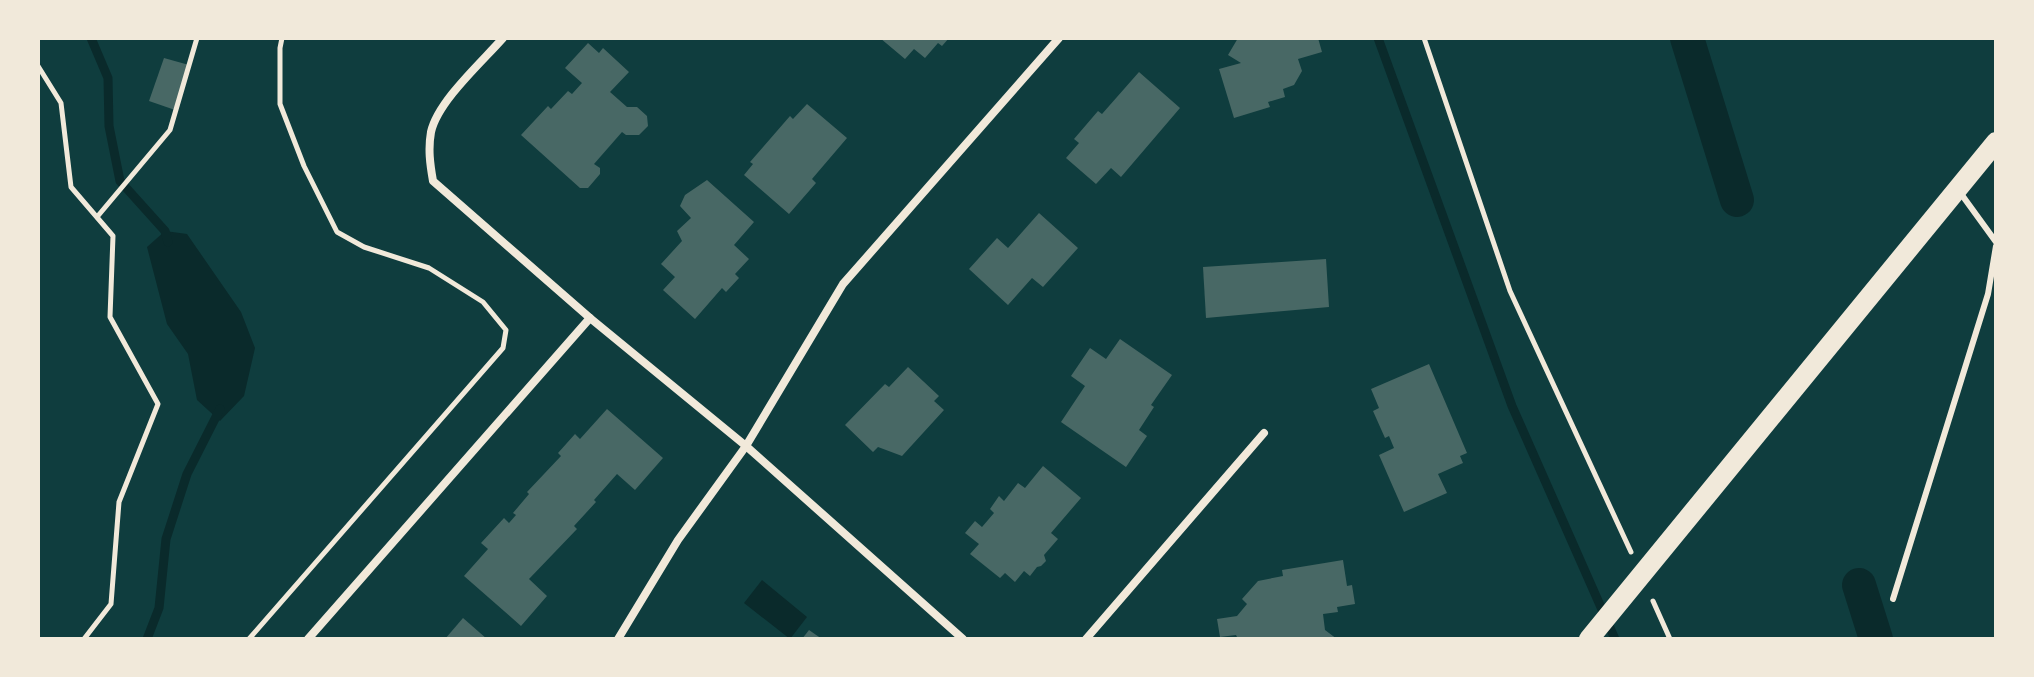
<svg xmlns="http://www.w3.org/2000/svg" width="2034" height="677" font-family="'Roboto Condensed',sans-serif">
  <style>
    .water { fill: #0a2a2b }
    .lines { fill: none; stroke-linecap: round; stroke-linejoin: round }
    .stream { stroke: #0a2a2b; stroke-width: 9 }
    .canal { stroke: #0a2a2b; stroke-width: 34 }
    .building { fill: #486865 }
    .path { stroke: #f1e9da; stroke-width: 5 }
    .service { stroke: #f1e9da; stroke-width: 6 }
    .minor { stroke: #f1e9da; stroke-width: 8 }
    .primary { stroke: #f1e9da; stroke-width: 20 }
  </style>
  <rect width="100%" height="100%" fill="#0f3d3e"/>
  <g class="water">
    <polygon points="165,231 187,234 241,312 255,348 244,396 220,421 197,400 188,354 167,324 147,247"/>
    <polygon points="762,580 807,617 790,639 744,603"/>
  </g>
  <g class="lines">
    <g class="stream">
      <polyline points="91,38 108,78 109,126 120,181 165,231 168,242"/>
      <polyline points="1378,38 1512,406 1615,639"/>
      <polyline points="147,639 159,608 166,539 187,474 220,409"/>
    </g>
    <g class="canal">
      <polyline points="1687,38 1737,200"/>
      <polyline points="1859,585 1876,639"/>
    </g>
  </g>
  <g class="building">
    <polygon points="880,38 949,38 942,46 938,43 925,58 914,49 905,59"/>
    <polygon points="1238,38 1318,38 1322,52 1298,59 1302,71 1294,85 1283,89 1285,97 1268,102 1270,107 1234,118 1219,69 1241,63 1228,55"/>
    <polygon points="588,43 599,53 603,48 629,72 610,92 627,107 637,107 647,116 648,126 639,135 626,135 622,132 594,164 600,168 600,174 588,188 580,188 521,135 548,106 551,109 568,91 572,94 582,83 565,68"/>
    <polygon points="164,58 189,65 175,110 149,101"/>
    <polygon points="1139,72 1180,108 1121,177 1111,168 1096,184 1066,158 1079,143 1074,139 1098,111 1102,114"/>
    <polygon points="807,104 847,138 812,179 816,183 789,214 744,175 753,164 750,162 790,116 793,119"/>
    <polygon points="707,180 754,222 734,245 749,259 735,274 739,278 726,292 722,288 695,319 663,290 675,277 661,264 682,241 677,231 691,218 680,206 685,195"/>
    <polygon points="1039,213 1078,248 1043,287 1032,278 1008,305 969,269 997,238 1008,248"/>
    <polygon points="1326,259 1329,307 1206,318 1203,267"/>
    <polygon points="1120,339 1172,375 1151,405 1154,407 1139,430 1147,436 1126,467 1061,422 1085,386 1071,376 1090,348 1106,359"/>
    <polygon points="1429,364 1467,453 1460,456 1463,463 1438,474 1447,493 1404,512 1379,455 1394,448 1389,436 1385,438 1373,411 1379,408 1371,389"/>
    <polygon points="908,367 939,396 934,401 944,410 902,456 878,447 873,452 845,425 885,384 889,387"/>
    <polygon points="607,409 663,458 635,490 617,474 594,500 596,502 574,526 577,529 529,579 547,596 521,626 464,576 488,549 481,543 504,518 509,523 516,515 513,513 529,494 527,492 561,456 558,453 575,434 580,439"/>
    <polygon points="1043,466 1081,498 1051,533 1058,539 1044,555 1046,561 1041,566 1037,567 1030,576 1024,571 1015,582 1005,573 1000,578 970,554 979,544 965,533 975,521 982,527 994,513 990,509 999,496 1004,501 1018,483 1025,488"/>
    <polygon points="1343,560 1347,586 1352,585 1355,604 1337,607 1338,612 1323,614 1325,630 1337,639 1238,639 1236,635 1220,637 1217,619 1237,616 1247,604 1242,599 1258,581 1283,576 1282,570"/>
    <polygon points="463,618 487,639 445,639"/>
    <polygon points="809,630 822,639 802,639"/>
  </g>
  <g class="lines">
    <g class="path">
      <polyline points="1424,38 1510,291 1631,552"/>
      <polyline points="38,66 61,103 71,187 113,236 110,317 158,404 119,502 111,604 84,639"/>
      <polyline points="97,217 170,130 197,38"/>
      <polyline points="1653,601 1670,639"/>
      <polyline points="249,639 503,348 506,330 483,302 429,268 364,247 337,232 304,166 280,104 280,48 282,38"/>
    </g>
    <g class="service">
      <polyline points="1959,191 1996,242"/>
      <polyline points="1893,599 1988,294 1996,246"/>
    </g>
    <g class="minor">
      <path d="M503 38C482 62 438 101 431 132 428 149 430 164 433 181L590 318 746 446 963 639"/>
      <polyline points="308,639 590,318"/>
      <polyline points="618,639 678,540 746,446 843,284 1059,38"/>
      <polyline points="1086,639 1264,433"/>
    </g>
    <polyline class="primary" points="1589,639 1996,142"/>
  </g>
  <rect width="2034" height="677" fill="none" stroke="#f1e9da" stroke-width="80"/>
</svg>
